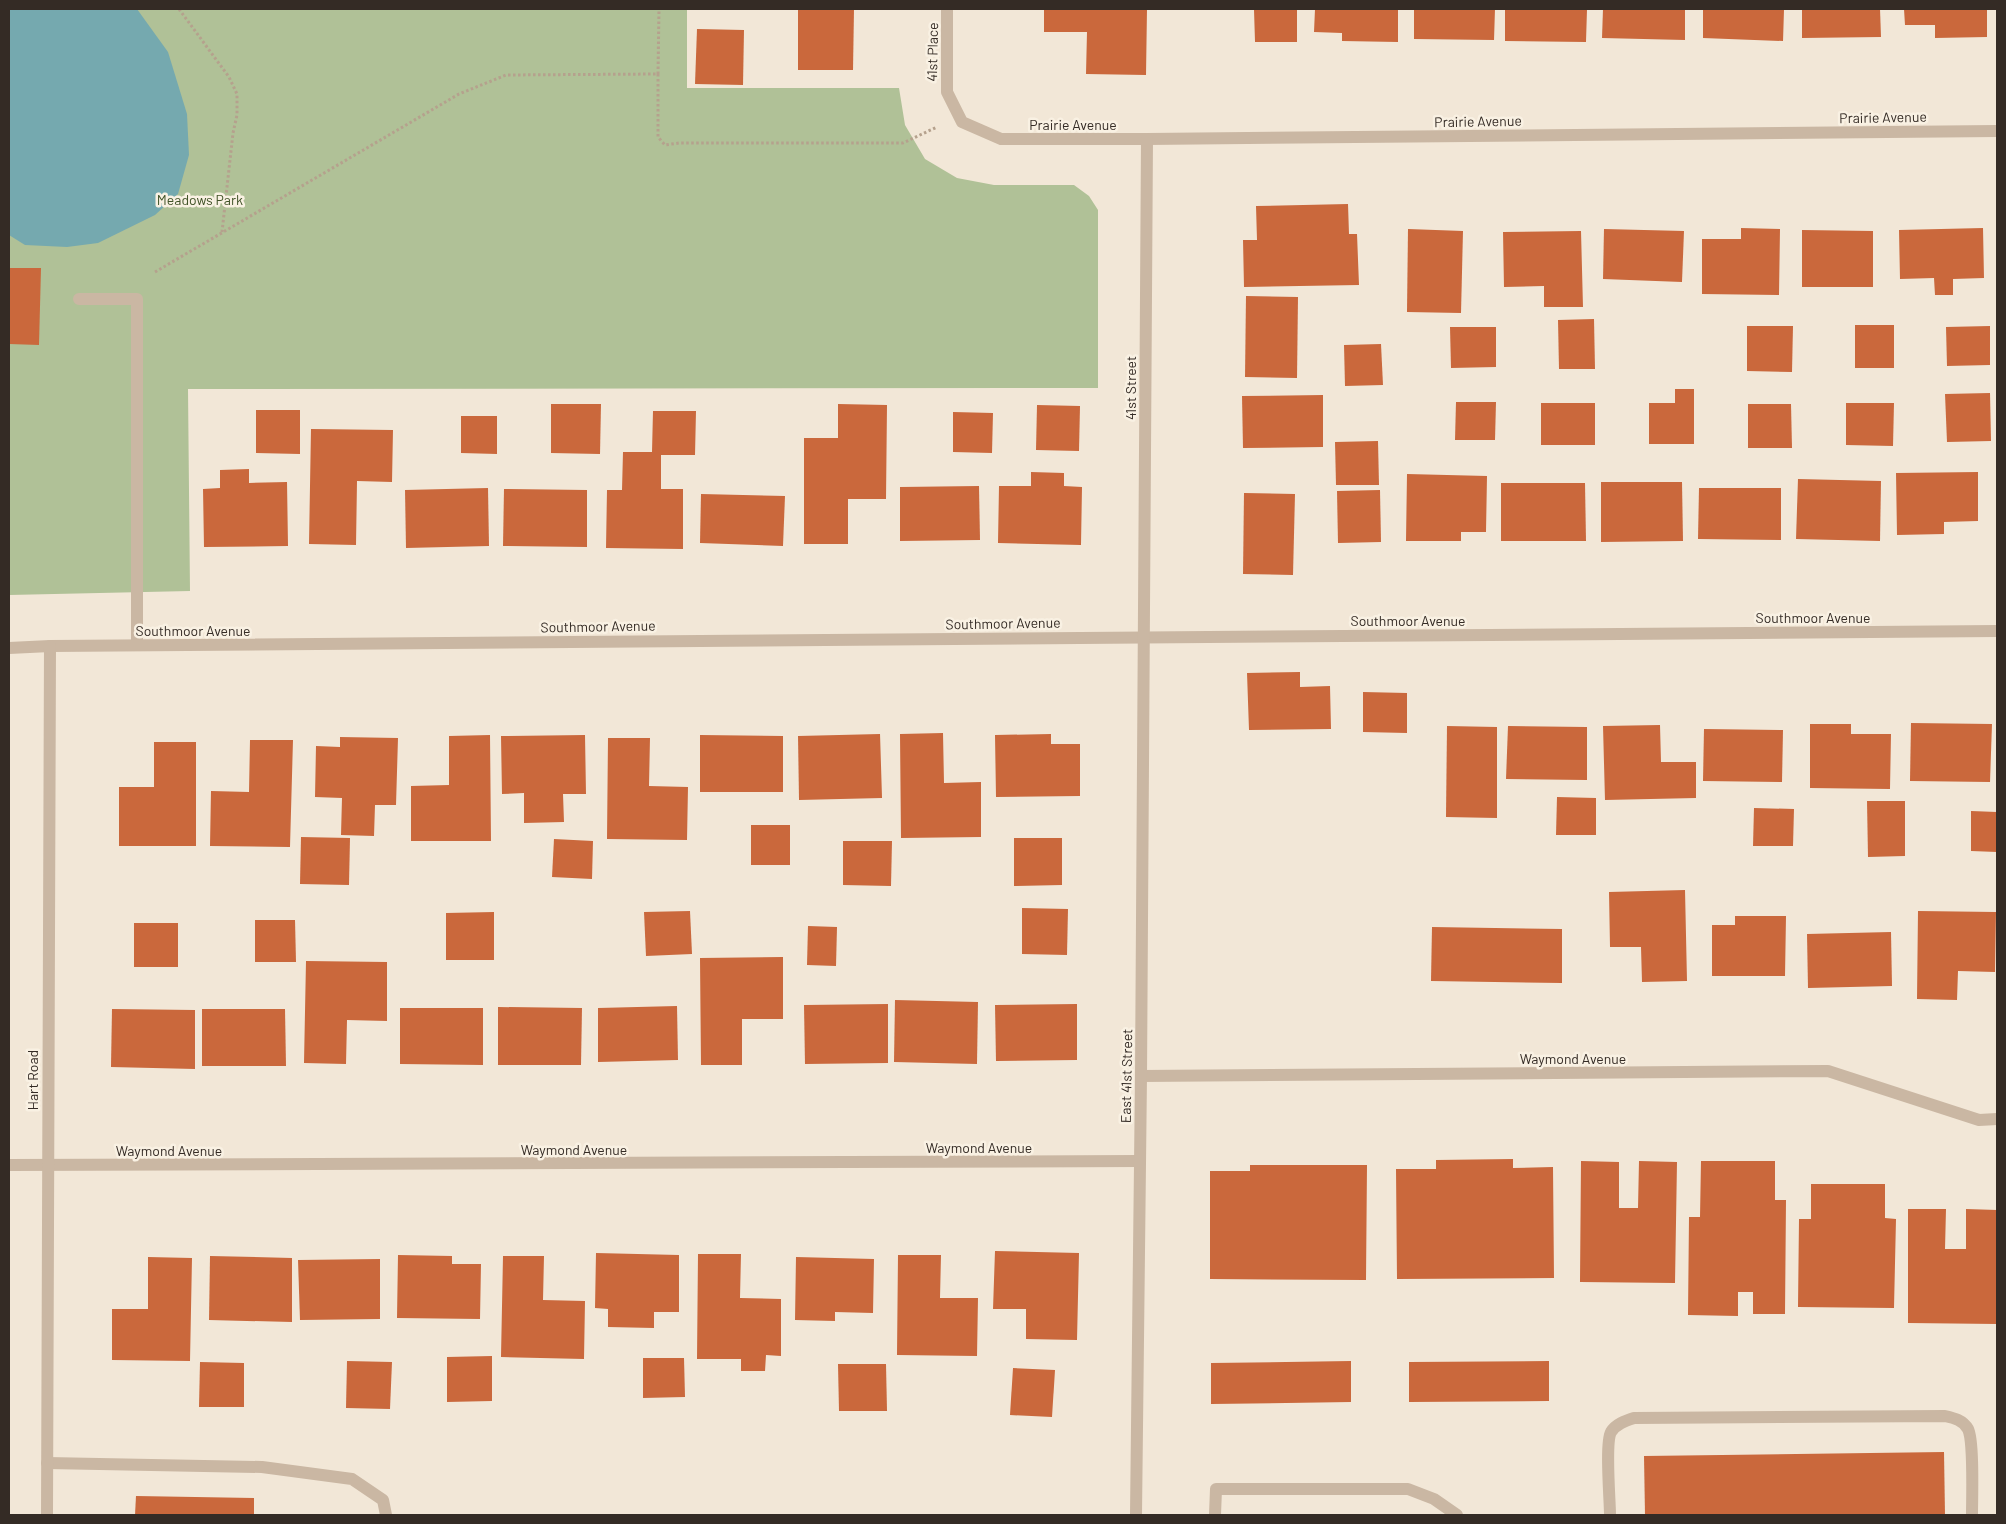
<svg xmlns="http://www.w3.org/2000/svg" width="2006" height="1524" font-family="Barlow,sans-serif">
  <style>
    .green { fill: #b0c197 }
    .water { fill: #75a9af }
    .building { fill: #ca683c }
    .lines { fill: none; stroke-linecap: round; stroke-linejoin: round }
    .path { stroke: #b5a18d; stroke-width: 3; stroke-dasharray: 2.5 2.5; stroke-linecap: butt }
    .service { stroke: #cab7a3; stroke-width: 12 }
    .minor { stroke: #cab7a3; stroke-width: 12 }
    .labels { text-anchor: middle; dominant-baseline: central; stroke-width: 5; stroke-linejoin: round; paint-order: stroke }
    .street-label { font-size: 14px; fill: #342b25; stroke: #f9f1e3 }
    .park-label { font-size: 14px; fill: #415328; stroke: #f9f1e3 }
  </style>
  <rect width="100%" height="100%" fill="#f2e7d7"/>
  <polygon class="green" points="9,9 687,9 687,88 899,88 905,125 925,159 957,178 994,185 1074,185 1089,196 1098,210 1098,388 188,389 190,591 9,595"/>
  <polygon class="water" points="9,9 137,9 168,52 187,114 189,155 178,194 155,215 98,243 67,247 25,245 9,235"/>
  <g class="building">
    <polygon points="798,9 854,9 853,70 798,70"/>
    <polygon points="1044,9 1147,9 1146,75 1086,74 1087,32 1044,32"/>
    <polygon points="1254,9 1297,9 1297,42 1255,42"/>
    <polygon points="1315,9 1398,9 1398,42 1342,41 1342,33 1314,32"/>
    <polygon points="1414,9 1495,9 1494,40 1414,39"/>
    <polygon points="1505,9 1587,9 1586,42 1505,41"/>
    <polygon points="1603,9 1685,9 1685,40 1602,38"/>
    <polygon points="1703,9 1784,9 1783,41 1703,38"/>
    <polygon points="1802,9 1880,9 1881,37 1802,38"/>
    <polygon points="1904,9 1987,9 1987,37 1935,38 1935,25 1905,25"/>
    <polygon points="697,29 744,30 743,85 695,84"/>
    <polygon points="1348,204 1349,234 1357,234 1359,285 1244,287 1243,240 1257,240 1256,206"/>
    <polygon points="1741,228 1780,229 1779,295 1702,294 1702,239 1741,239"/>
    <polygon points="1983,228 1984,278 1953,279 1953,295 1935,295 1934,278 1900,279 1899,230"/>
    <polygon points="1408,229 1463,231 1461,313 1407,312"/>
    <polygon points="1604,229 1684,231 1682,282 1603,279"/>
    <polygon points="1802,230 1873,231 1873,287 1802,287"/>
    <polygon points="1581,231 1583,307 1544,307 1544,286 1504,287 1503,232"/>
    <polygon points="9,268 41,268 39,345 9,344"/>
    <polygon points="1246,296 1298,297 1297,378 1245,377"/>
    <polygon points="1594,319 1595,369 1559,369 1558,320"/>
    <rect x="1855" y="325" width="39" height="43"/>
    <polygon points="1747,326 1793,326 1792,372 1747,371"/>
    <polygon points="1990,326 1990,365 1947,366 1946,327"/>
    <polygon points="1450,327 1496,327 1496,367 1451,368"/>
    <polygon points="1381,344 1383,385 1345,386 1344,345"/>
    <polygon points="1675,389 1694,389 1694,444 1649,444 1649,403 1675,403"/>
    <polygon points="1990,393 1991,441 1947,442 1945,394"/>
    <polygon points="1323,395 1323,447 1243,448 1242,396"/>
    <polygon points="1456,402 1496,402 1495,440 1455,440"/>
    <rect x="1541" y="403" width="54" height="42"/>
    <polygon points="1846,403 1894,403 1893,446 1846,445"/>
    <polygon points="551,404 601,404 600,454 551,453"/>
    <polygon points="838,404 887,405 886,499 848,499 848,544 804,544 804,438 838,438"/>
    <polygon points="1748,404 1791,404 1792,448 1748,448"/>
    <polygon points="1037,405 1080,406 1079,451 1036,450"/>
    <polygon points="256,410 300,410 300,454 256,453"/>
    <polygon points="653,411 696,411 695,455 661,455 661,489 683,489 683,549 606,548 607,490 622,490 623,452 652,452"/>
    <polygon points="953,412 993,413 992,453 953,452"/>
    <polygon points="461,416 497,416 497,454 461,453"/>
    <polygon points="311,429 393,430 392,482 357,481 356,545 309,544"/>
    <polygon points="1378,441 1379,485 1336,485 1335,442"/>
    <polygon points="249,469 249,483 287,482 288,546 204,547 203,489 220,488 220,470"/>
    <polygon points="1031,472 1064,473 1064,486 1082,487 1081,545 998,543 999,486 1031,486"/>
    <polygon points="1978,472 1978,521 1944,522 1944,534 1897,535 1896,473"/>
    <polygon points="1407,474 1487,476 1486,532 1461,532 1461,541 1406,541"/>
    <polygon points="1798,479 1881,481 1880,541 1796,539"/>
    <polygon points="1601,482 1682,482 1683,541 1601,542"/>
    <polygon points="1501,483 1585,483 1586,541 1501,541"/>
    <polygon points="979,486 980,540 900,541 900,487"/>
    <polygon points="488,488 489,546 406,548 405,490"/>
    <polygon points="1699,488 1781,488 1781,540 1698,539"/>
    <polygon points="504,489 587,490 587,547 503,546"/>
    <polygon points="1380,490 1381,542 1338,543 1337,491"/>
    <polygon points="1244,493 1295,494 1293,575 1243,574"/>
    <polygon points="701,494 785,496 783,546 700,543"/>
    <polygon points="1300,672 1300,687 1330,686 1331,729 1249,730 1247,673"/>
    <polygon points="1363,692 1407,693 1407,733 1363,732"/>
    <polygon points="1911,723 1992,724 1990,782 1910,781"/>
    <polygon points="1810,724 1851,724 1851,734 1891,734 1890,789 1810,788"/>
    <polygon points="1660,725 1661,762 1696,762 1696,798 1605,800 1603,726"/>
    <polygon points="1447,726 1497,727 1497,818 1446,817"/>
    <polygon points="1508,726 1587,727 1587,780 1506,779"/>
    <polygon points="1704,729 1783,730 1782,782 1703,781"/>
    <polygon points="943,733 944,783 981,782 981,837 901,838 900,734"/>
    <polygon points="880,734 882,798 799,800 798,736"/>
    <polygon points="1051,734 1051,744 1080,744 1080,796 996,797 995,735"/>
    <polygon points="490,735 491,841 411,841 411,786 449,785 449,736"/>
    <polygon points="585,735 586,794 563,794 564,822 524,823 524,793 502,794 501,736"/>
    <polygon points="700,735 783,736 783,792 700,792"/>
    <polygon points="340,737 398,738 396,805 375,805 374,836 341,835 342,798 315,797 316,746 340,747"/>
    <polygon points="608,738 650,738 649,786 688,787 687,840 607,839"/>
    <polygon points="250,740 293,740 290,847 210,846 211,791 249,792"/>
    <polygon points="154,742 196,742 196,846 119,846 119,787 154,787"/>
    <polygon points="1557,797 1596,798 1596,835 1556,835"/>
    <polygon points="1867,801 1905,801 1905,856 1868,857"/>
    <polygon points="1754,808 1794,809 1793,846 1753,846"/>
    <polygon points="1971,811 1997,812 1997,852 1971,851"/>
    <rect x="751" y="825" width="39" height="40"/>
    <polygon points="301,837 350,838 349,885 300,884"/>
    <polygon points="1014,838 1062,838 1062,885 1014,886"/>
    <polygon points="554,839 593,841 592,879 552,877"/>
    <polygon points="843,841 892,841 891,886 843,885"/>
    <polygon points="1685,890 1687,981 1642,982 1641,947 1610,947 1609,892"/>
    <polygon points="1022,908 1068,909 1067,955 1022,954"/>
    <polygon points="690,911 692,954 646,956 644,912"/>
    <polygon points="1918,911 1996,912 1995,972 1958,971 1957,1000 1917,999"/>
    <polygon points="494,912 494,960 446,960 446,913"/>
    <polygon points="1735,916 1786,916 1785,976 1712,976 1712,925 1735,925"/>
    <polygon points="255,920 295,920 296,962 255,962"/>
    <rect x="134" y="923" width="44" height="44"/>
    <polygon points="808,926 837,927 836,966 807,965"/>
    <polygon points="1432,927 1562,929 1562,983 1431,981"/>
    <polygon points="1891,932 1892,986 1808,988 1807,934"/>
    <polygon points="783,957 783,1019 742,1019 742,1065 701,1065 700,958"/>
    <polygon points="306,961 387,962 387,1021 347,1020 346,1064 304,1063"/>
    <polygon points="895,1000 978,1002 977,1064 894,1062"/>
    <polygon points="888,1004 888,1063 805,1064 804,1005"/>
    <polygon points="1077,1004 1077,1060 996,1061 995,1005"/>
    <polygon points="677,1006 678,1060 598,1062 598,1008"/>
    <polygon points="498,1007 582,1008 581,1065 498,1065"/>
    <polygon points="400,1008 483,1008 483,1065 400,1064"/>
    <polygon points="112,1009 195,1010 195,1069 111,1067"/>
    <polygon points="202,1009 285,1009 286,1066 202,1066"/>
    <polygon points="1513,1159 1513,1168 1553,1167 1554,1278 1397,1279 1396,1169 1436,1169 1436,1160"/>
    <polygon points="1581,1161 1619,1162 1619,1208 1638,1208 1639,1161 1677,1162 1675,1283 1580,1282"/>
    <polygon points="1701,1161 1775,1161 1775,1200 1786,1200 1785,1314 1753,1314 1753,1292 1738,1292 1738,1316 1688,1315 1689,1217 1700,1217"/>
    <polygon points="1250,1165 1367,1165 1366,1280 1210,1279 1210,1171 1250,1171"/>
    <polygon points="1811,1184 1885,1184 1885,1218 1896,1219 1894,1308 1798,1307 1799,1219 1811,1219"/>
    <polygon points="1908,1209 1946,1209 1945,1249 1966,1249 1966,1209 1997,1210 1997,1324 1908,1323"/>
    <polygon points="995,1251 1079,1253 1077,1340 1026,1339 1026,1309 993,1309"/>
    <polygon points="596,1253 679,1255 679,1312 654,1312 654,1328 608,1327 608,1309 595,1308"/>
    <polygon points="698,1254 741,1254 740,1298 781,1299 781,1356 766,1355 765,1371 741,1371 741,1359 697,1359"/>
    <polygon points="398,1255 452,1256 452,1264 481,1264 480,1319 397,1318"/>
    <polygon points="898,1255 941,1255 940,1298 978,1298 977,1356 897,1355"/>
    <polygon points="210,1256 292,1258 292,1322 209,1320"/>
    <polygon points="503,1256 544,1256 543,1300 585,1301 584,1359 501,1357"/>
    <polygon points="148,1257 192,1258 190,1361 112,1360 112,1309 148,1309"/>
    <polygon points="796,1257 874,1259 873,1313 835,1312 835,1321 795,1320"/>
    <polygon points="380,1259 380,1319 300,1320 298,1260"/>
    <polygon points="492,1356 492,1401 447,1402 447,1357"/>
    <polygon points="643,1358 684,1358 685,1397 643,1398"/>
    <polygon points="347,1361 392,1362 390,1409 346,1408"/>
    <polygon points="1351,1361 1351,1402 1211,1404 1211,1363"/>
    <polygon points="1549,1361 1549,1401 1409,1402 1409,1362"/>
    <polygon points="200,1362 244,1363 244,1407 199,1407"/>
    <polygon points="838,1364 886,1364 887,1411 839,1411"/>
    <polygon points="1013,1368 1055,1370 1052,1417 1010,1415"/>
    <polygon points="1944,1452 1945,1515 1645,1515 1644,1456"/>
    <polygon points="136,1496 254,1498 254,1515 135,1515"/>
  </g>
  <g class="lines">
    <g class="path">
      <polyline points="179,9 229,77 237,94 237,115 233,133 222,232"/>
      <polyline points="658,74 658,137 665,145 679,143 903,143 937,127"/>
      <polyline points="155,272 459,94 506,75 658,74 659,9"/>
    </g>
    <g class="service">
      <polyline points="79,299 137,299 137,645"/>
      <polyline points="47,1463 262,1467 352,1479 383,1500 386,1515"/>
      <polyline points="1215,1515 1216,1489 1408,1489 1434,1499 1457,1515"/>
      <path d="M1610 1515C1610 1500 1605 1443 1611 1432 1616 1424 1625 1421 1634 1418L1945 1416C1954 1418 1963 1420 1968 1429 1974 1441 1972 1499 1972 1515"/>
    </g>
    <g class="minor">
      <polyline points="947,9 947,92 962,122 1001,139 1147,139 1997,131"/>
      <polyline points="9,648 50,646 1997,631"/>
      <polyline points="1141,1076 1828,1071 1979,1120 1997,1119"/>
      <polyline points="9,1165 1140,1161"/>
      <polyline points="47,1515 50,646"/>
      <polyline points="1136,1515 1141,1076 1147,139"/>
    </g>
  </g>
  <g class="labels">
    <g class="street-label">
      <text transform="translate(932 52) rotate(-89)">41st Place</text>
      <text transform="translate(1883 117) rotate(-1)">Prairie Avenue</text>
      <text transform="translate(1478 121) rotate(-1)">Prairie Avenue</text>
      <text x="1073" y="124">Prairie Avenue</text>
      <text transform="translate(1130 388) rotate(-90)">41st Street</text>
      <text x="1813" y="617">Southmoor Avenue</text>
      <text x="1408" y="620">Southmoor Avenue</text>
      <text transform="translate(1003 623) rotate(-1)">Southmoor Avenue</text>
      <text transform="translate(598 626) rotate(-1)">Southmoor Avenue</text>
      <text x="193" y="630">Southmoor Avenue</text>
      <text x="1573" y="1058">Waymond Avenue</text>
      <text transform="translate(1126 1076) rotate(-89)">East 41st Street</text>
      <text transform="translate(32 1080) rotate(-90)">Hart Road</text>
      <text x="979" y="1147">Waymond Avenue</text>
      <text x="574" y="1149">Waymond Avenue</text>
      <text x="169" y="1150">Waymond Avenue</text>
    </g>
    <g class="park-label">
      <text x="200" y="199">Meadows Park</text>
    </g>
  </g>
  <rect width="2006" height="1524" fill="none" stroke="#342b25" stroke-width="20"/>
</svg>
